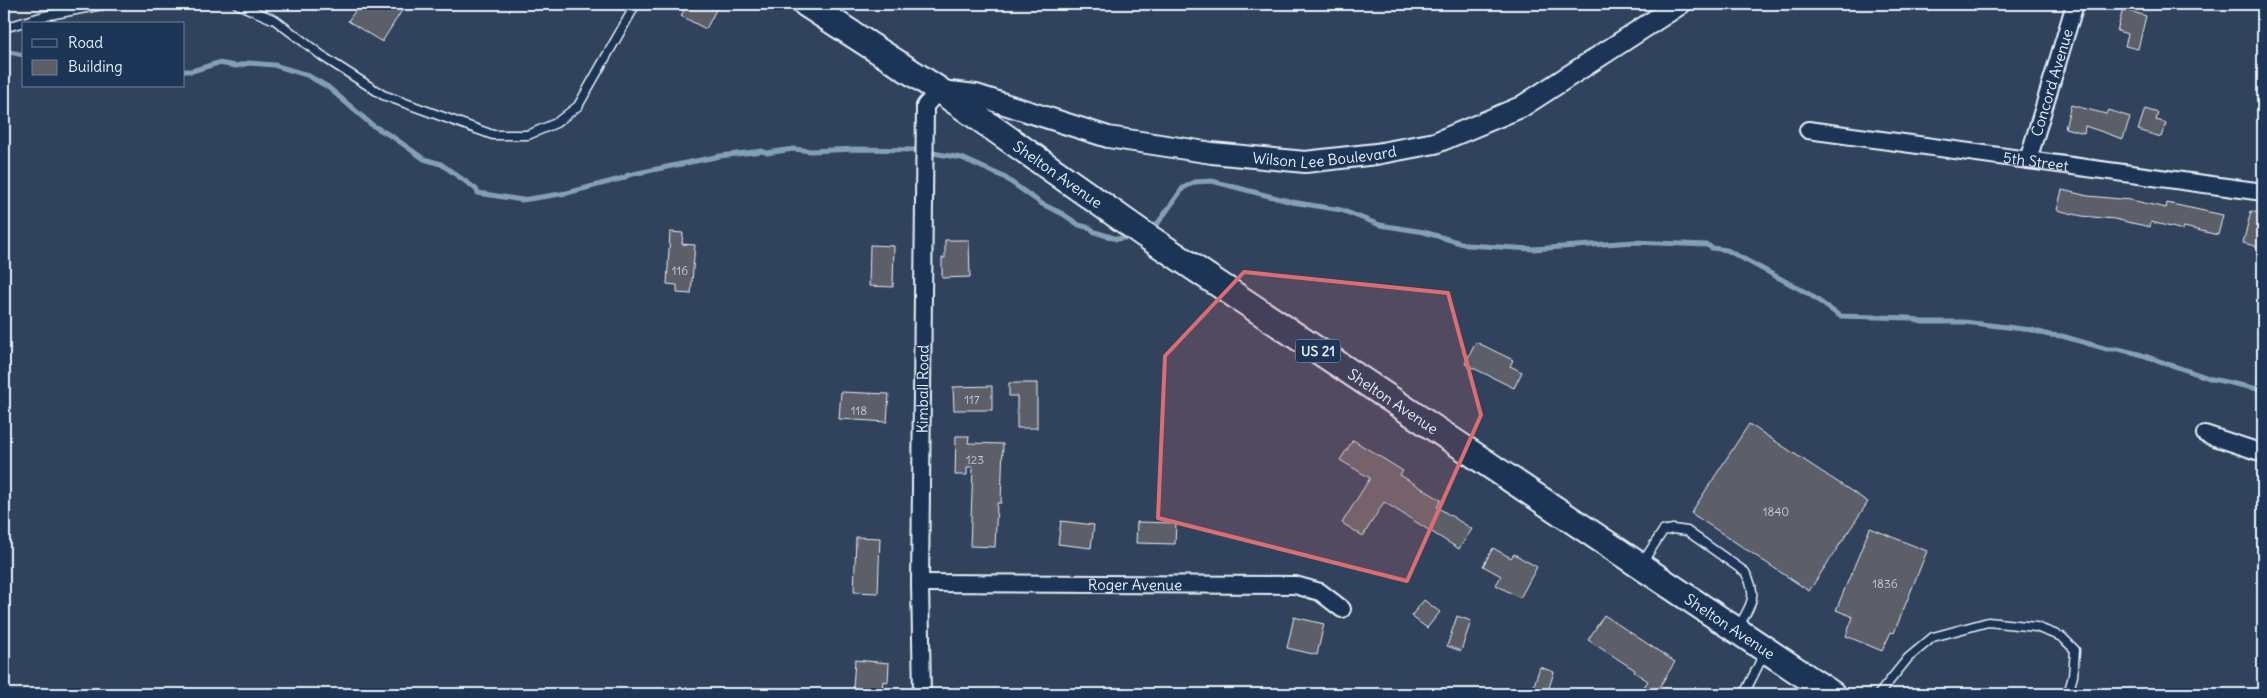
<svg xmlns="http://www.w3.org/2000/svg" width="2267" height="698" font-family="Delius,sans-serif">
  <style>
    .lines { fill: none; stroke-linecap: round; stroke-linejoin: round }
    .stream { stroke: #83a1b2; stroke-width: 5 }
    .building { fill: #5d5f67; stroke: #e8f1f8 }
    .service-casing { stroke: #e8f1f8; stroke-width: 11 }
    .minor-casing { stroke: #e8f1f8; stroke-width: 20 }
    .tertiary-casing { stroke: #e8f1f8; stroke-width: 24 }
    .primary-casing { stroke: #e8f1f8; stroke-width: 29 }
    .service { stroke: #1d3557; stroke-width: 8 }
    .minor { stroke: #1d3557; stroke-width: 16 }
    .tertiary { stroke: #1d3557; stroke-width: 20 }
    .primary { stroke: #1d3557; stroke-width: 25 }
    .marked { fill: #dc6e71; fill-opacity: 0.2; stroke: #dc6e71; stroke-width: 4; stroke-linejoin: round }
    .labels { text-anchor: middle; dominant-baseline: central; stroke-width: 4; stroke-linejoin: round; paint-order: stroke }
    .number-label { font-size: 12px; fill: #c5ccd4 }
    .shield { fill: #1d3557; stroke: #abb9c8; stroke-width: 1 }
    .shield-label { font-size: 14px; font-weight: bold; fill: #e8f1f8 }
    .street-label { font-size: 15px; fill: #e8f1f8; stroke: #1d3557 }
  </style>
  <rect width="100%" height="100%" fill="#30425c"/>
  <filter id="ink" filterUnits="userSpaceOnUse"><feTurbulence type="fractalNoise" baseFrequency=".02" numOctaves="2"/><feDisplacementMap in="SourceGraphic" scale="10" xChannelSelector="R" yChannelSelector="G"/><feConvolveMatrix kernelMatrix="1 2 1 2 8 2 1 2 1" color-interpolation-filters="sRGB"/></filter>
  <g filter="url(#ink)">
    <g class="lines">
      <g class="stream">
        <polyline points="4,51 24,55"/>
        <polyline points="184,71 192,71 218,63 236,66 249,63 274,65 307,75 328,87 372,125 393,137 424,159 441,164 476,189 478,193 522,200 567,193 624,178 628,175 720,156 762,151 767,153 793,149 811,151 855,149 915,150 962,158 1004,177 1042,204 1063,214 1079,225 1090,228 1095,232 1117,239 1131,237"/>
        <polyline points="1149,230 1158,223 1183,188 1195,182 1212,181 1292,202 1341,210 1380,225 1424,232 1467,245 1533,249 1634,242 1707,245 1712,248 1727,250 1809,294 1840,316 1910,318 1921,322 1964,322 2032,330 2049,335 2062,336 2107,349 2118,349 2139,354 2212,379 2263,390"/>
      </g>
    </g>
    <g class="building">
      <polygon points="360,4 406,4 382,42 348,21"/>
      <polygon points="687,4 719,4 706,29 681,16"/>
      <polygon points="2123,9 2146,16 2138,49 2125,46 2128,34 2117,31"/>
      <polygon points="2071,105 2106,114 2108,110 2130,117 2123,139 2085,126 2084,133 2065,128"/>
      <polygon points="2145,109 2158,113 2156,120 2166,123 2161,137 2138,130"/>
      <polygon points="2062,190 2088,196 2131,200 2166,208 2167,203 2223,215 2218,235 2184,227 2183,230 2151,222 2150,227 2114,219 2082,216 2057,210"/>
      <polygon points="2251,211 2263,214 2263,248 2243,243"/>
      <polygon points="670,232 683,233 682,244 695,245 691,294 677,293 677,285 667,284"/>
      <polygon points="945,240 969,240 970,277 942,278 942,258 945,258"/>
      <polygon points="870,245 894,246 893,287 869,286"/>
      <polygon points="1476,342 1513,360 1510,366 1522,372 1514,388 1465,364"/>
      <polygon points="1009,383 1037,383 1037,428 1017,428 1017,396 1009,396"/>
      <polygon points="992,386 992,410 954,410 953,387"/>
      <polygon points="841,392 889,394 887,422 839,419"/>
      <polygon points="1749,424 1868,502 1809,591 1691,513"/>
      <polygon points="956,436 969,436 968,443 1003,444 1001,503 997,503 995,547 970,546 973,467 967,467 967,475 955,475"/>
      <polygon points="1353,440 1403,471 1400,475 1441,500 1437,507 1472,529 1459,549 1384,502 1363,536 1342,523 1370,478 1340,460"/>
      <polygon points="1061,521 1094,525 1091,548 1058,544"/>
      <polygon points="1137,522 1176,523 1175,544 1136,543"/>
      <polygon points="1870,528 1927,551 1894,633 1891,632 1882,651 1846,636 1853,617 1836,610"/>
      <polygon points="856,537 880,538 878,593 854,592"/>
      <polygon points="1493,548 1511,558 1514,554 1537,567 1520,598 1496,585 1501,576 1483,566"/>
      <polygon points="1424,600 1440,612 1427,628 1411,616"/>
      <polygon points="1604,615 1675,662 1655,694 1643,688 1648,681 1634,672 1635,670 1588,640"/>
      <polygon points="1457,616 1471,621 1461,651 1447,646"/>
      <polygon points="1294,617 1324,624 1317,655 1287,648"/>
      <polygon points="855,660 889,663 888,682 883,681 882,690 853,688"/>
      <polygon points="1540,667 1554,672 1547,694 1531,694"/>
    </g>
    <g class="lines">
      <g class="service-casing">
        <g id="service">
          <polyline points="237,4 275,20 325,58 383,95 493,135 528,135 556,123 578,106 636,4"/>
          <polyline points="4,28 44,16 107,4"/>
          <path d="M1642 563 1663 531 1673 529 1687 531 1745 572C1759 595 1751 606 1738 627"/>
          <polyline points="1744,694 1765,652"/>
          <polyline points="1879,694 1908,658 1933,637 1988,622 2036,627 2062,637 2075,650 2073,676 2068,694"/>
        </g>
      </g>
      <g class="minor-casing">
        <g id="minor">
          <path id="s1" d="M1808 130 2263 192"/>
          <path id="s2" d="M2028 160 2075 4"/>
          <polyline points="2205,434 2263,453"/>
          <path id="s3" d="M920 583 1295 585 1320 592 1342 609"/>
          <path id="s4" d="M922 694 920 583 925 106 939 90"/>
        </g>
      </g>
      <g class="tertiary-casing">
        <g id="tertiary">
          <path id="s5" d="M941 91 976 95 1108 137 1212 153 1305 162 1376 154 1435 143 1521 107 1680 4"/>
        </g>
      </g>
      <g class="primary-casing">
        <g id="primary">
          <path id="s6" d="M806 4 939 90 1142 233 1832 694"/>
        </g>
      </g>
      <use href="#service" class="service"/>
      <use href="#minor" class="minor"/>
      <use href="#tertiary" class="tertiary"/>
      <use href="#primary" class="primary"/>
    </g>
  </g>
  <path class="marked" d="M1244 272 1448 293 1481 415 1407 581 1158 518 1165 356Z"/>
  <g class="labels">
    <g class="number-label">
      <text x="680" y="270">116</text>
      <text x="972" y="399">117</text>
      <text x="859" y="410">118</text>
      <text x="975" y="459">123</text>
      <text x="1776" y="511">1840</text>
      <text x="1885" y="583">1836</text>
    </g>
    <rect class="shield" x="1295.5" y="339.5" width="45" height="23" rx="4"/>
    <g class="shield-label">
      <text x="1318" y="351">US 21</text>
    </g>
    <g class="street-label">
      <text stroke="none"><textPath href="#s2" startOffset="81">Concord Avenue</textPath></text>
      <text stroke="none"><textPath href="#s5" startOffset="392">Wilson Lee Boulevard</textPath></text>
      <text stroke="none"><textPath href="#s1" startOffset="230">5th Street</textPath></text>
      <text stroke="none"><textPath href="#s6" startOffset="304">Shelton Avenue</textPath></text>
      <text stroke="none"><textPath href="#s4" startOffset="305">Kimball Road</textPath></text>
      <text stroke="none"><textPath href="#s6" startOffset="709">Shelton Avenue</textPath></text>
      <text stroke="none"><textPath href="#s3" startOffset="215">Roger Avenue</textPath></text>
      <text stroke="none"><textPath href="#s6" startOffset="1114">Shelton Avenue</textPath></text>
    </g>
  </g>
  <rect width="2267" height="698" fill="none" stroke="#1d3557" stroke-width="20"/>
  <rect x="10" y="10" width="2247" height="678" fill="none" stroke="#e8f1f8" stroke-width="2" filter="url(#ink)"/>
  <rect x="22" y="22" width="162" height="65" fill="#1d3557" stroke="#6e8097"/>
  <rect x="32" y="39" width="25" height="8" fill="#1d3557" stroke="#6e8097"/>
  <text x="68" y="48" font-size="15" fill="#e8f1f8">Road</text>
  <rect x="32" y="60" width="25" height="15" fill="#5d5f67" stroke="#6e8097"/>
  <text x="68" y="72" font-size="15" fill="#e8f1f8">Building</text>
</svg>
